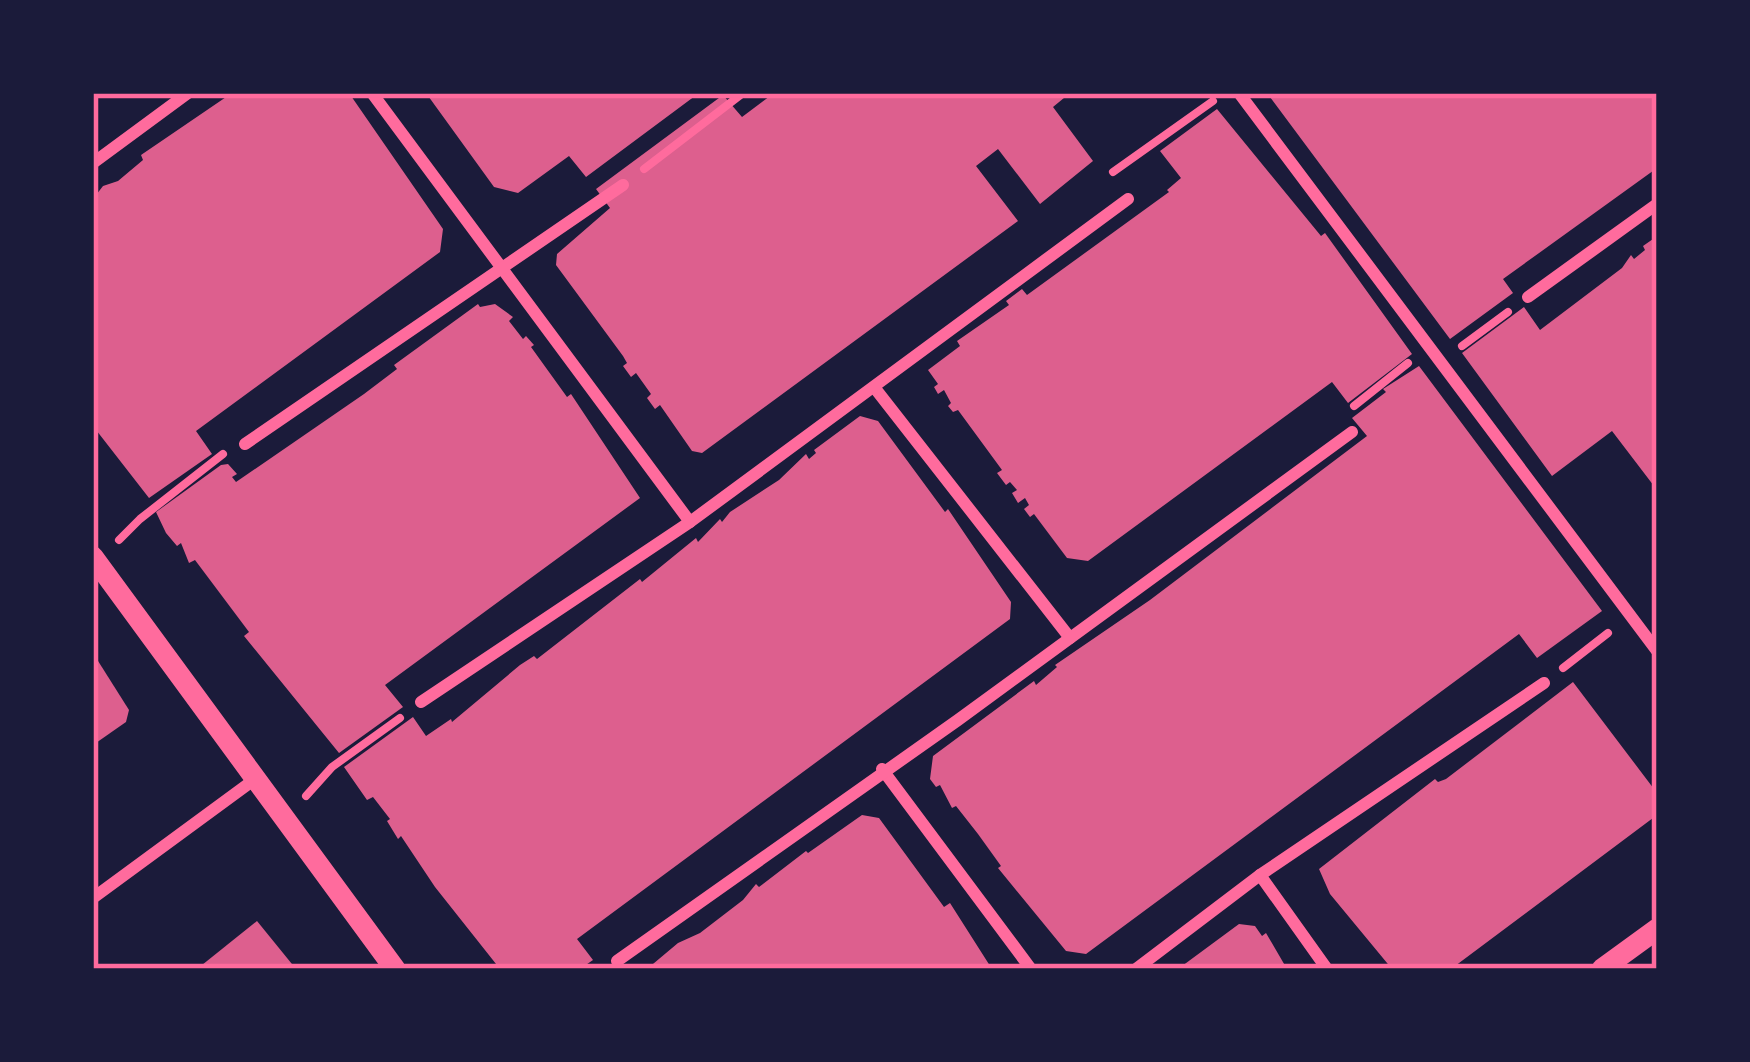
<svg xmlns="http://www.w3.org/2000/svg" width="1750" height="1062" font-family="'PT Sans',sans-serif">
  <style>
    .building { fill: #dd5f8e }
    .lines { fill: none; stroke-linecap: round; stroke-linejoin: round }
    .path { stroke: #ff6b9d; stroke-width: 8 }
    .minor { stroke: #ff6b9d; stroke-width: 12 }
    .tertiary { stroke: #ff6b9d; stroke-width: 21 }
    .neatline { fill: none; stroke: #ff6b9d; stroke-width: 4.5 }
  </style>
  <rect width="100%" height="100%" fill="#1b1b3a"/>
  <g class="building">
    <polygon points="232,93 349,93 443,229 440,252 196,431 212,454 149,498 93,426 93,199 103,186 118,181 143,160 141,155"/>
    <polygon points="426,93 699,93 586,177 569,156 518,193 494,187"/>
    <polygon points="774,93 1070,93 1053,107 1093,161 1040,204 998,149 976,166 1018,221 702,453 692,451 660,405 655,409 647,398 651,394 636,373 631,377 623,366 627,363 623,356 556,265 557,254 610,208 596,189 723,95 742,117"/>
    <polygon points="1267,93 1657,93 1657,168 1503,279 1513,293 1450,339"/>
    <polygon points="1217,109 1321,236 1325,233 1412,354 1348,403 1332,382 1088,561 1067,558 1034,514 1030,517 1024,509 1029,505 1025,498 1018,503 1012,493 1017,490 1010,482 1006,485 997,473 1002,470 958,410 953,412 948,406 951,403 944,390 938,394 934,387 938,384 928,370 960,346 957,341 1009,305 1006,301 1022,289 1027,295 1169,192 1167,190 1181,178 1160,151"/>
    <polygon points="1653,239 1657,243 1657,490 1612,431 1552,476 1462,353 1524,307 1540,330 1622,268 1631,255 1634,259 1645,250 1643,246"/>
    <polygon points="478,304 480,307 495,304 513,317 509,321 523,339 526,336 534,345 531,347 567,397 571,394 640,498 385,685 403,707 339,753 244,636 249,632 195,560 189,563 181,543 177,546 166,533 156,512 221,465 228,464 237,474 232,477 236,482 364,394 397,369 394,365"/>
    <polygon points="1419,366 1602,611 1537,658 1519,634 1086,954 1066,951 998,868 1001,866 978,834 956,806 952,808 940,785 936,787 930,779 933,756 1034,681 1036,685 1057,667 1055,665 1150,600 1367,436 1352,418 1386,392 1383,389"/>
    <polygon points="860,416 878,421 945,512 948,509 1011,602 1010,619 577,939 593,960 580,969 500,969 435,887 401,836 398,839 387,821 390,819 373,797 367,800 344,767 413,717 426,736 451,719 452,722 520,665 534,656 537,659 640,579 642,582 696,538 698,542 720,519 722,522 730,512 779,480 806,454 809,459 816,453 814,450"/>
    <polygon points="93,653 129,710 126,722 93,745"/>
    <polygon points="1573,682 1657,793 1657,815 1451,969 1392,969 1330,894 1319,869 1435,779 1438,782 1446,779"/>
    <polygon points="862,815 879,818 944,907 950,903 992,969 647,969 678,943 700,933 743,900 756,884 759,887 806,851 808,853"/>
    <polygon points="257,921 296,969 197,969"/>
    <polygon points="1239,924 1255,926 1262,936 1266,933 1287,969 1178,969"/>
  </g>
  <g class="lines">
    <g class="path">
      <polyline points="644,169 743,93"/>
      <polyline points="1113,172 1213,101"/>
      <polyline points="1462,346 1508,312"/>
      <polyline points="1354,406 1408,363"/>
      <polyline points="119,540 140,519 223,454"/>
      <polyline points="1563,668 1608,633"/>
      <polyline points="306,796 332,767 400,718"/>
    </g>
    <g class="minor">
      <polyline points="372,93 690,522"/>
      <polyline points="1239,93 1657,651"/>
      <polyline points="93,163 188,93"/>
      <polyline points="1528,297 1657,204"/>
      <polyline points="874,387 1070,638"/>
      <polyline points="245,444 623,185"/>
      <polyline points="421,702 690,522 1128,199"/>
      <polyline points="882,769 1031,969"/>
      <polyline points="1260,875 1327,969"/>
      <polyline points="93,898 255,779"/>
      <polyline points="617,961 958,720 1352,432"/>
      <polyline points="1136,969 1260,875 1544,683"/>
    </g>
    <g class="tertiary">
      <polyline points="93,557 395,969"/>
      <polyline points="1602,969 1657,929"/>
    </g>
  </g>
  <rect width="1750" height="1062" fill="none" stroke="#1b1b3a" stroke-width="192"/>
  <rect x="96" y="96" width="1558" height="870" class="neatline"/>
</svg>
